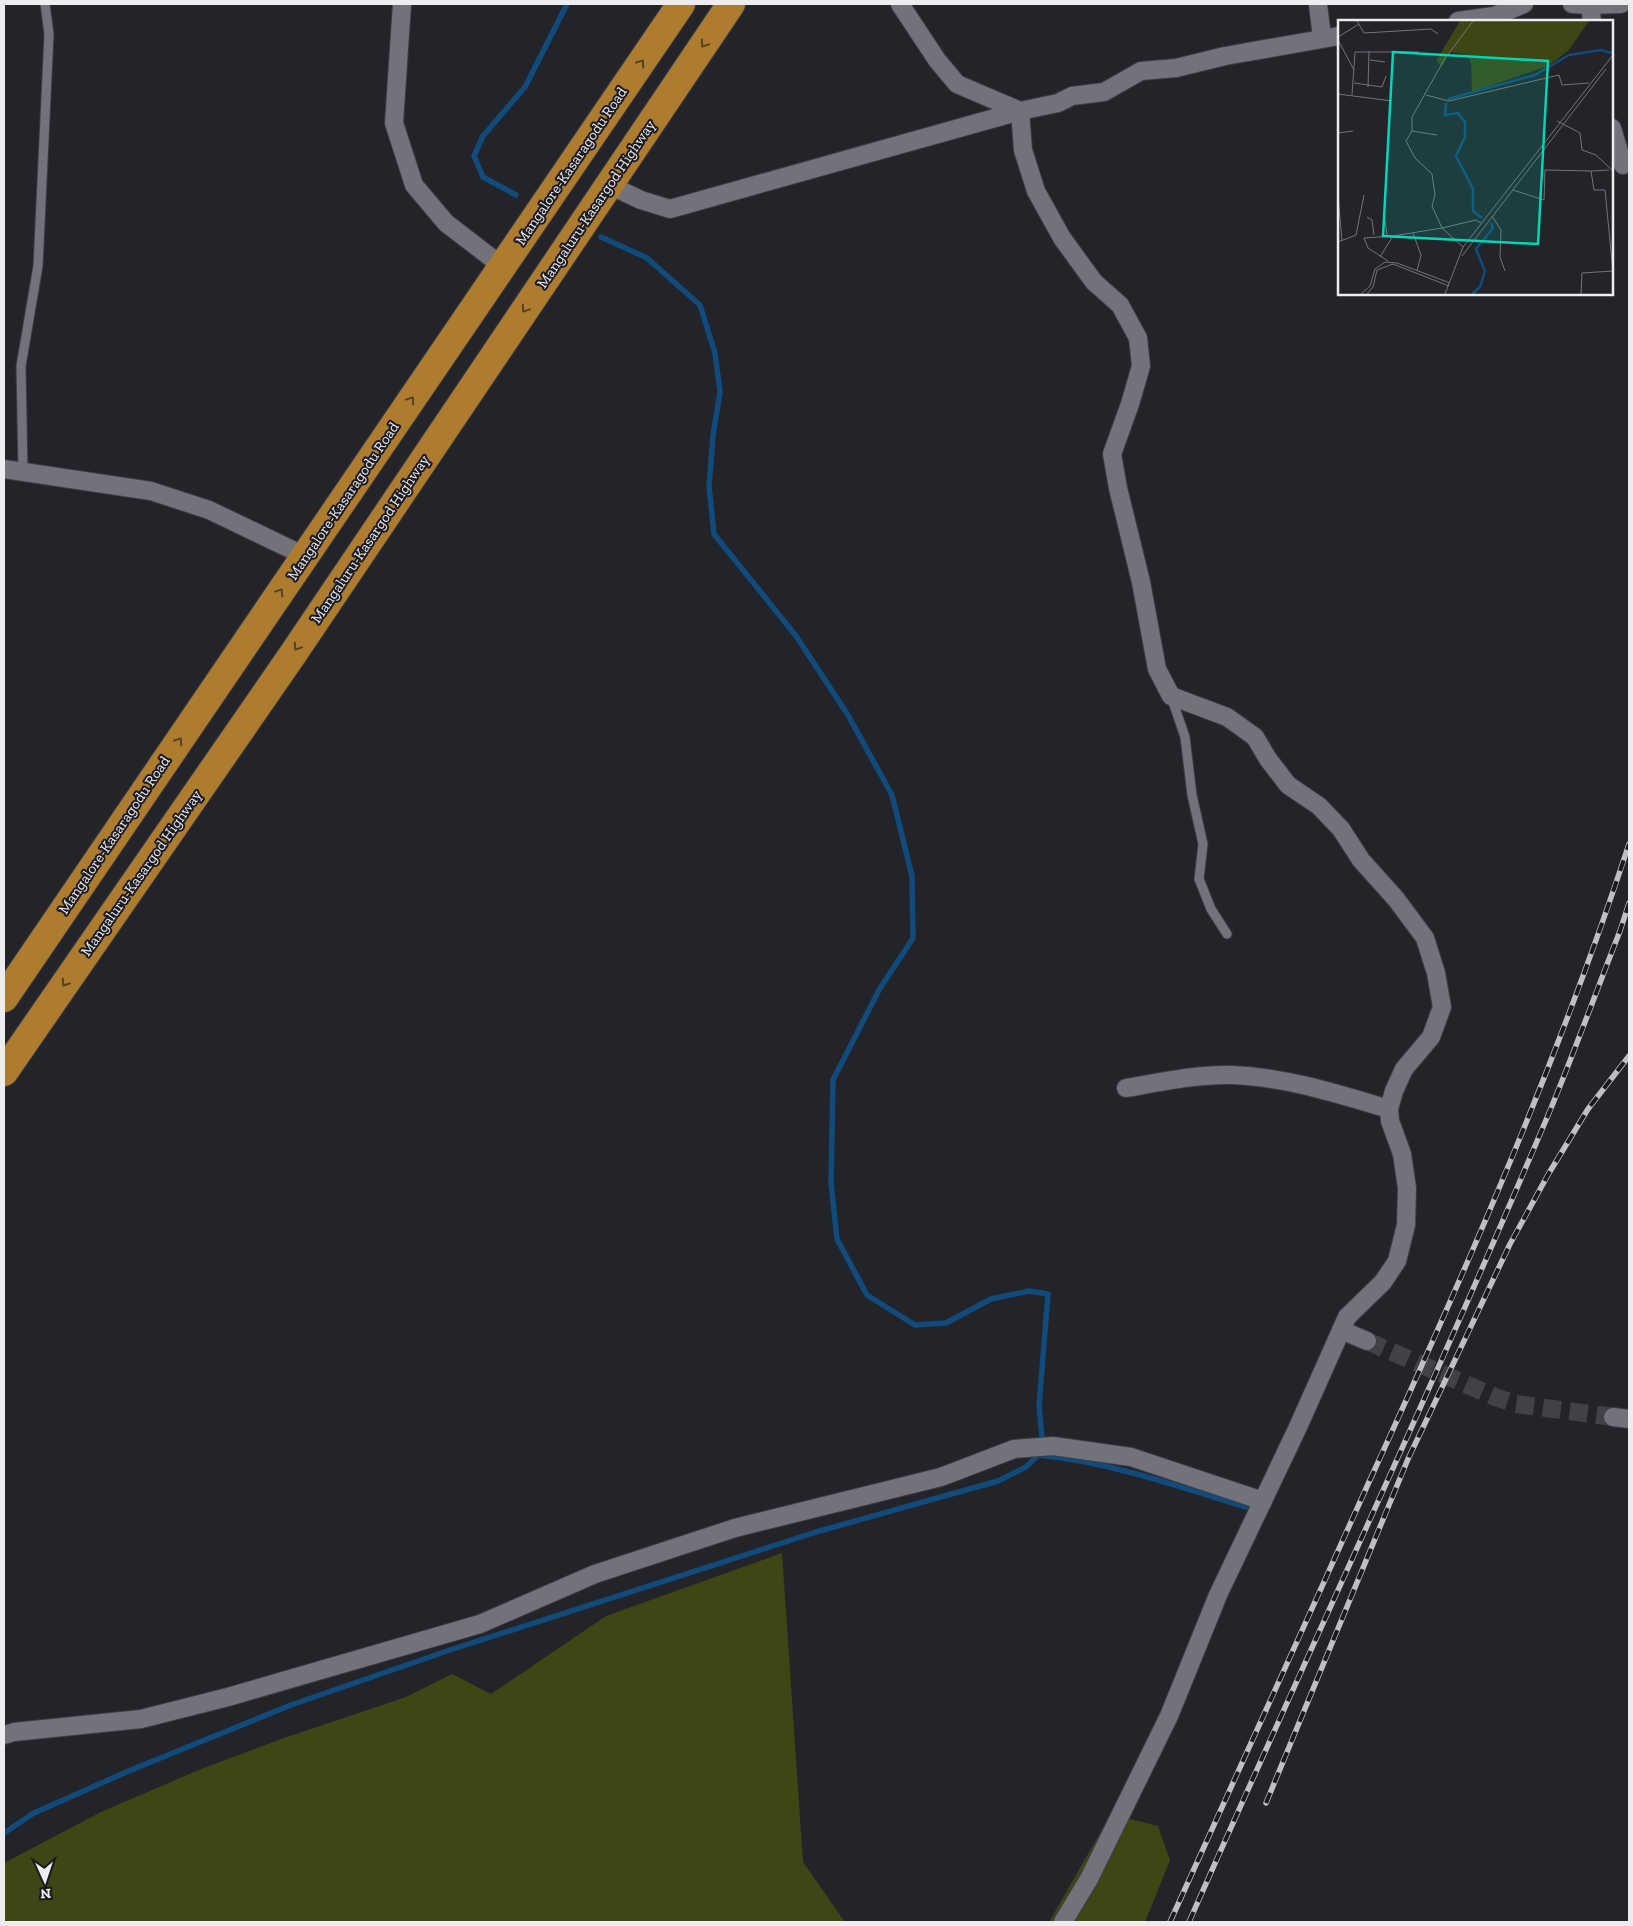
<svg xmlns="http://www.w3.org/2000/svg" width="1633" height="1926" font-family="'Zilla Slab',serif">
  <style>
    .green { fill: #3c4714 }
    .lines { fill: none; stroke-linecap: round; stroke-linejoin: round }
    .stream { stroke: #114b7b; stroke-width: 5.5 }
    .minor-tunnel { stroke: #414148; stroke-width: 18; stroke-dasharray: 18 9; stroke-linecap: butt }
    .service-casing { stroke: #3e3d43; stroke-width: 11 }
    .minor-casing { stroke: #3e3d43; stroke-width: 20 }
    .trunk-casing { stroke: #3e3d43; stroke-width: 30 }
    .service { stroke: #72727b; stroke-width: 9 }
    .minor { stroke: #72727b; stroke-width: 18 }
    .trunk { stroke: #ae7c2f; stroke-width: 28 }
    .rail-casing { stroke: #bfbfc4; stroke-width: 5.5 }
    .rail { stroke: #1a1920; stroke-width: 4; stroke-dasharray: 11; stroke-linecap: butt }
    .oneway { stroke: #554126 }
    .labels { text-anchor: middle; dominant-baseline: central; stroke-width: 4; stroke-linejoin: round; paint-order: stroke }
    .street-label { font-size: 15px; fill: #ececf1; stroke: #1a1920 }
    .inset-river { fill: none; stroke: #114b7b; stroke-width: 2.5 }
    .inset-road { fill: none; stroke: #73737a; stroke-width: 1 }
    .view { fill: #00d5b7; fill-opacity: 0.15; stroke: #00d5b7; stroke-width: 2.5 }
    .inset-edge { fill: none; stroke: #ececf1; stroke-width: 2.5 }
  </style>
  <rect width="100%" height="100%" fill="#23232a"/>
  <g class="green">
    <polygon points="782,1553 803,1862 845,1922 4,1922 4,1863 101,1812 201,1769 281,1739 406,1697 452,1674 491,1694 606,1616"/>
    <polygon points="1111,1814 1158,1826 1170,1860 1145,1922 1049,1922"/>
  </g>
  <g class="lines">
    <g class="stream">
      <polyline points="516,195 483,177 474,156 483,136 525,87 567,4"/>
      <path d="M1038 1455C1110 1462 1177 1486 1246 1507"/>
      <polyline points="4,1833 34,1813 131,1770 291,1705 450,1650 816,1532 998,1481 1026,1467 1038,1455 1042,1437 1039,1406 1048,1294 1029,1291 991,1299 946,1323 915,1325 867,1295 837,1239 831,1183 833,1080 879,990 913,938 912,876 892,795 848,715 796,636 714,534 709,486 713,436 720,392 715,353 700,305 647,258 601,237"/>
    </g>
    <polyline class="minor-tunnel" points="1367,1341 1495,1397 1516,1404 1613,1417"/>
    <g class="service-casing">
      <g id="service">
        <polyline points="23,472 21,366 38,266 49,34 45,4"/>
        <polyline points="1171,696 1185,737 1192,795 1203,844 1199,879 1211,909 1227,934"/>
      </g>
    </g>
    <g class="minor-casing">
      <g id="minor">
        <polyline points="402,4 394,123 414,185 446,223 502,266"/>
        <polyline points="900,4 937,60 957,84 1020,111 1058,103 1072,96 1104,92 1141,71 1176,68 1225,56 1339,36"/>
        <polyline points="1318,4 1322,38"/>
        <polyline points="1572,4 1590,5 1621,4"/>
        <polyline points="1590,5 1592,21"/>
        <polyline points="1458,21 1494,16 1524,4"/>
        <polyline points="1612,128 1623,165"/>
        <polyline points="609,185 641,200 670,209 1020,111 1023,150 1036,191 1062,238 1094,282 1120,305 1138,338 1141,366 1130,404 1112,454 1118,488 1141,582 1157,669 1171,696 1227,717 1255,737 1268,759 1288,785 1319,806 1341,829 1361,860 1396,899 1425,938 1436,973 1442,1007 1431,1037 1404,1069 1394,1091 1389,1109 1390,1121 1402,1154 1407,1188 1406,1225 1397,1261 1383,1282 1347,1317 1298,1427 1218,1595 1169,1716 1089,1879 1063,1922"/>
        <polyline points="4,469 151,491 209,510 305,556"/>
        <path d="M1126 1088C1161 1082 1197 1074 1232 1075 1286 1077 1338 1094 1389 1109"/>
        <polyline points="1341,1330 1367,1341"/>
        <polyline points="1613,1417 1629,1419"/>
        <polyline points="4,1735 14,1732 141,1719 228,1697 480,1624 595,1574 735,1528 941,1477 1014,1449 1053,1446 1131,1457 1263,1501"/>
      </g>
    </g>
    <g class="trunk-casing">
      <g id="trunk">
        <polyline points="4,998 681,4"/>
        <polyline points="4,1072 293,654 731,4"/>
      </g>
    </g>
    <use href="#service" class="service"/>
    <use href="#minor" class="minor"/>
    <use href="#trunk" class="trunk"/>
    <g class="rail-casing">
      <g id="rail">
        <polyline points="1266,1803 1408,1459 1510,1244 1549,1173 1588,1109 1629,1056"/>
        <path d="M1170 1922C1236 1776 1303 1629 1369 1482 1465 1272 1557 1064 1629 844"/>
        <path d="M1189 1922C1308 1652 1434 1385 1549 1113 1574 1053 1596 992 1620 931L1629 903"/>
      </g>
    </g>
    <use href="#rail" class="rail"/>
  </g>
  <defs><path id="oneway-chevron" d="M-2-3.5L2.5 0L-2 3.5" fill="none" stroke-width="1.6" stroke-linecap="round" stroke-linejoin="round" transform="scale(1.25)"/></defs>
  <g class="oneway">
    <use href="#oneway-chevron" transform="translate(704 44) rotate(124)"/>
    <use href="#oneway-chevron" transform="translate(641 63) rotate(-56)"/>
    <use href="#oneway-chevron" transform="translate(525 309) rotate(124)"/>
    <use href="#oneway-chevron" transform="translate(411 400) rotate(-56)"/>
    <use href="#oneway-chevron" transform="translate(280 592) rotate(-56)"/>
    <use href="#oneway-chevron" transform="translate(297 647) rotate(124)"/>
    <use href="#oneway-chevron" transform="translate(179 741) rotate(-56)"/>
    <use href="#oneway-chevron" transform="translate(65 983) rotate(125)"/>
  </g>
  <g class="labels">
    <g class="street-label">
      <text transform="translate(571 166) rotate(-56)">Mangalore-Kasaragodu Road</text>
      <text transform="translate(596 204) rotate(-56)">Mangaluru-Kasargod Highway</text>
      <text transform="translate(343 501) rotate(-56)">Mangalore-Kasaragodu Road</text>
      <text transform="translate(370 539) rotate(-56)">Mangaluru-Kasargod Highway</text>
      <text transform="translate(114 835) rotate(-56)">Mangalore-Kasaragodu Road</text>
      <text transform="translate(141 873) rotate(-55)">Mangaluru-Kasargod Highway</text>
    </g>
  </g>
  <g transform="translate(1338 20)">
    <rect width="275" height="275" fill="#23232a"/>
    <path d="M122 1H251L230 31 210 46 134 72 133 43 129 35 112 32 104 46 98 41Z" fill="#3c4714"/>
    <path class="inset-river" d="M110 79 197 55 231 35 263 30 274 33M108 83 107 95 120 93 127 102V117L118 136 135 169V191L144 198M134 274 142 267 147 251 138 229 155 208 153 203"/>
    <path class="inset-road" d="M19 1 26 13 93 9 100 14M135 1 106 40 74 97V111L68 121 77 138 94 154 97 175 94 186 104 208 138 200 143 203M0 17 21 4M0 20 16 50M32 40 47 42M16 63 44 67 48 56M30 67 31 31M0 74 54 81M14 75 17 32H81M88 75 111 81 221 55 224 65 251 63M219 101 242 113 244 130 258 135 275 151M74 111 99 115M0 113 15 111M271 150 253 151 256 170H267L275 252M175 170 206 180 207 150 253 151M0 176 4 221M154 196 163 210 162 237 167 251M29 197 34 200 36 215M47 200 49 215M75 213 83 235 79 251M0 222 18 215 26 175M124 236 268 49M42 237 55 216 104 208 125 227M50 241 30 228 26 218 54 216M39 250 55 244 111 266M23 274 32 266 37 249 47 242 59 243 112 263M29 274 35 267 39 250M107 274 125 227 275 35M243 274 244 253 275 251"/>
    <path class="view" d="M55 32 210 41 200 224 45 216Z"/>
    <rect width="275" height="275" class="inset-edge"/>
  </g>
  <rect width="1633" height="1926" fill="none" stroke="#ececf1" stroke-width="10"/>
  <g transform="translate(45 1881) rotate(177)" stroke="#1a1920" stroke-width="4" paint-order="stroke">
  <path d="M0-4L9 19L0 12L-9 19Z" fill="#ececf1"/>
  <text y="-8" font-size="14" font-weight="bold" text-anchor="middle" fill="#ececf1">N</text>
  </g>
</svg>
